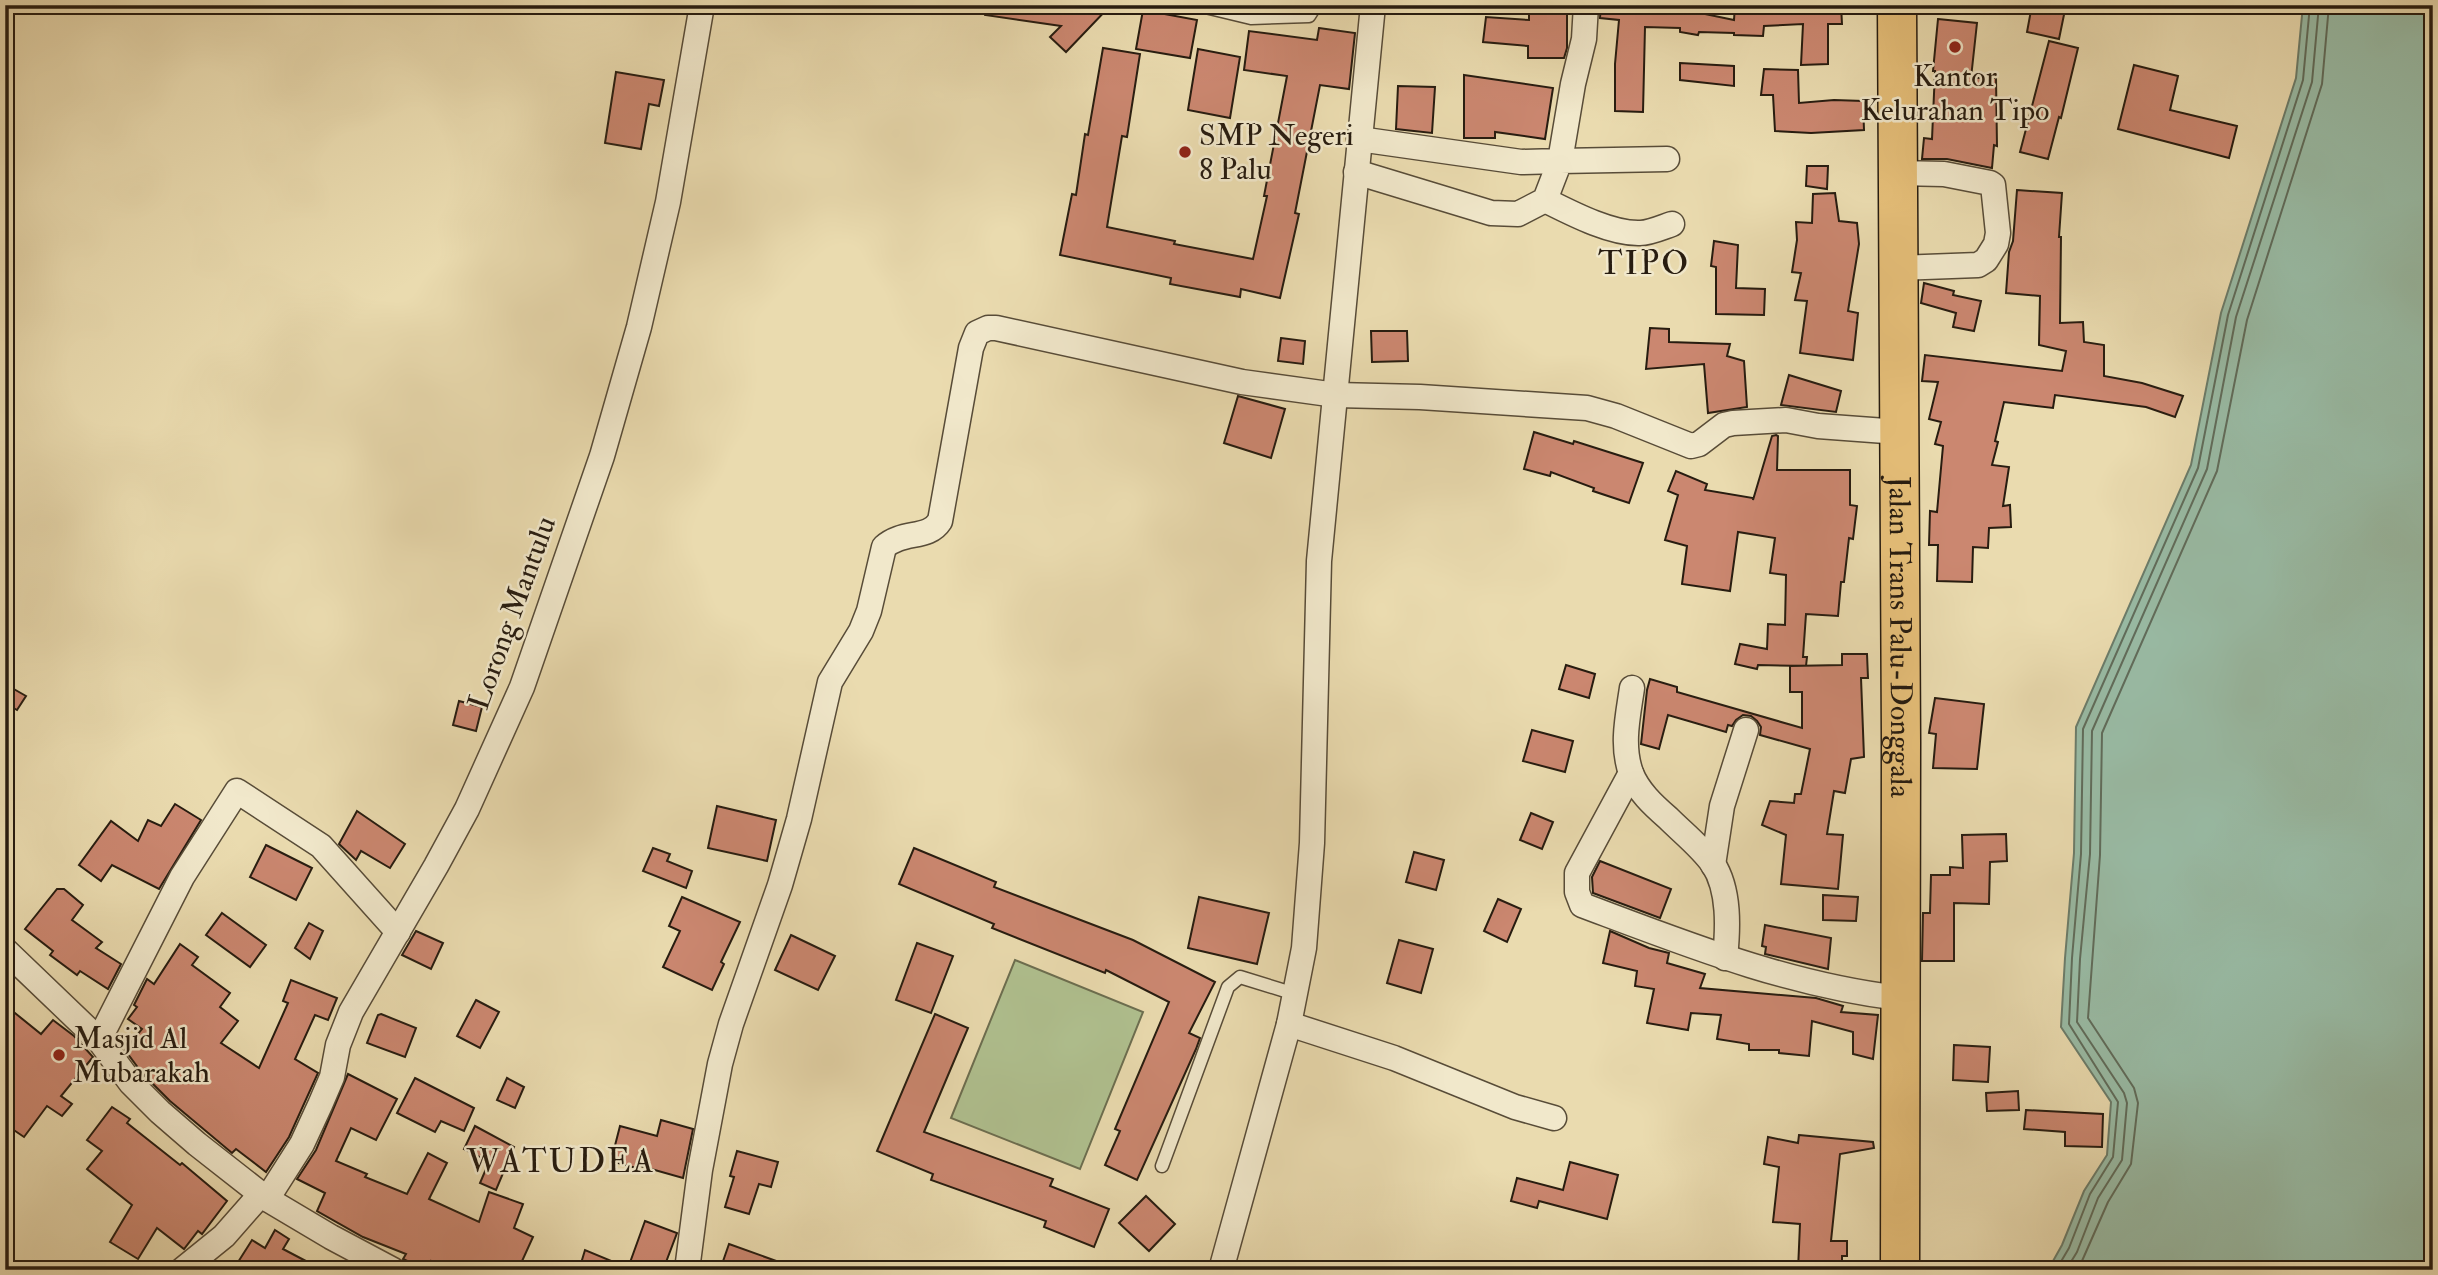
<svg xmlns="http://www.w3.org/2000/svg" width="2438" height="1275" font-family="'IM FELL Double Pica',serif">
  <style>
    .green { fill: #b0c190; stroke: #6c6e50; stroke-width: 2 }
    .water { fill: #99bca6; stroke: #6b7c6a; stroke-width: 2 }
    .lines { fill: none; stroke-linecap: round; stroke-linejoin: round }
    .shore { stroke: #606c5b; stroke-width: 2 }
    .building { fill: #cb8770; stroke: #271c10; stroke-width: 2 }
    .service-casing { stroke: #584c38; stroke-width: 15 }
    .minor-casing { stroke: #584c38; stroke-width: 27 }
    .trunk-casing { stroke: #271c10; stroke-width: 41 }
    .service { stroke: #f1e8cb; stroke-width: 12 }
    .minor { stroke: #f1e8cb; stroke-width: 24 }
    .trunk { stroke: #e5be78; stroke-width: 38 }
    .poi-dot { fill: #8f2418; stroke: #f1e8cb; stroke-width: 2.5 }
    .labels { text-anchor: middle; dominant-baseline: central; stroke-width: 5; stroke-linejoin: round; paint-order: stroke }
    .poi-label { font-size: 30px; fill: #271c10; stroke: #f1e8cb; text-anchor: start }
    .street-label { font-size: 30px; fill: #271c10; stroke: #f1e8cb }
    .quarter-label { font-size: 33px; letter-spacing: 2px; fill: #271c10; stroke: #f1e8cb }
  </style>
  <rect width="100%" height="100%" fill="#eadbaf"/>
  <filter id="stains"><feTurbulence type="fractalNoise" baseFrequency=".00286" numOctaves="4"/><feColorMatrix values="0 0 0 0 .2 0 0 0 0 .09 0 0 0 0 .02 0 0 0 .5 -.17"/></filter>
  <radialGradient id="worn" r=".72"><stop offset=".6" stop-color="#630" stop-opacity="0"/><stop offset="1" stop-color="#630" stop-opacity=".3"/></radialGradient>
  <polygon class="green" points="1015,960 1143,1012 1080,1169 951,1118"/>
  <polygon class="water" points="2303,5 2433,5 2433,1270 2048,1270 2062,1245 2084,1191 2107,1155 2111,1102 2061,1027 2065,958 2074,853 2076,727 2191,465 2221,313 2296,78"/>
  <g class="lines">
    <g class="shore">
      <polyline points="2056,1270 2069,1248 2090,1194 2113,1157 2118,1102 2069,1024 2072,958 2081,854 2083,729 2198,468 2228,315 2303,80 2310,5"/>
      <polyline points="2066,1270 2077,1252 2098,1198 2122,1160 2127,1103 2124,1093 2077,1022 2080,959 2090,854 2092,731 2207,469 2236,317 2312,82 2319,5"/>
      <polyline points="2078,1270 2108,1202 2131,1164 2138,1103 2134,1088 2088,1018 2100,855 2102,733 2217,471 2247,320 2322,84 2329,5"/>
    </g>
  </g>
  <g class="building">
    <polygon points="985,5 1111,5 1066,52 1050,37 1061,26 985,15"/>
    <polygon points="1529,5 1567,5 1567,48 1564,58 1528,58 1528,46 1483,42 1486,17 1529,20"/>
    <polygon points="1601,5 1701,5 1700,13 1734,20 1735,5 1841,5 1842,24 1828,24 1828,64 1801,65 1803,24 1764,26 1763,36 1734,35 1734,33 1699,32 1698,35 1680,32 1680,28 1645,27 1643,112 1615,111 1615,64 1619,20 1600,18"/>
    <polygon points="2032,5 2066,5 2059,39 2027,32"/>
    <polygon points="1143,10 1197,20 1190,58 1136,49"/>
    <polygon points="1938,19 1977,23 1971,78 1996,78 1997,146 1994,145 1992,168 1947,159 1922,159 1924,138 1932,139 1935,71 1933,71"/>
    <polygon points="1319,28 1355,33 1349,89 1320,85 1295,213 1299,214 1280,298 1241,289 1240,297 1170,284 1171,278 1060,255 1072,194 1076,195 1085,134 1088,135 1103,48 1140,54 1127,137 1122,136 1107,227 1175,241 1174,244 1253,259 1267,196 1264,196 1287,76 1244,70 1249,31 1317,40"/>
    <polygon points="2049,41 2078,48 2061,118 2059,117 2048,159 2020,152"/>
    <polygon points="1198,49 1240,57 1230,118 1188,110"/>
    <polygon points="1680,63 1734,66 1734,86 1680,80"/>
    <polygon points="2134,65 2178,76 2170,110 2237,126 2229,158 2118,129"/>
    <polygon points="1764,69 1798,70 1799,103 1834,100 1863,101 1864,130 1811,133 1775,131 1773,95 1761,95"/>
    <polygon points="616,72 664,80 659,106 649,104 641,149 605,143"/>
    <polygon points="1464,75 1553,88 1545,139 1495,132 1495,138 1464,138"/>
    <polygon points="1398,86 1435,87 1432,133 1396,129"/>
    <polygon points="1807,166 1828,166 1827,189 1806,186"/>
    <polygon points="2017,190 2062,193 2059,237 2061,237 2060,323 2083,322 2084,342 2104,345 2104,376 2142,383 2183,396 2175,417 2146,407 2055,395 2053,408 2004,402 1995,441 1998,442 1992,465 2009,467 2003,506 2010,505 2011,527 1989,528 1988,548 1973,547 1972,582 1937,581 1938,545 1929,545 1930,511 1937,512 1943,446 1935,444 1941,422 1929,419 1938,382 1922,381 1925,355 2062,371 2066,351 2039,345 2040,296 2006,293 2009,252 2013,241"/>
    <polygon points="1835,193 1839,221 1857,223 1859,244 1848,311 1858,313 1853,360 1800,353 1807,301 1795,300 1801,273 1792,272 1797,240 1796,222 1812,223 1813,194"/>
    <polygon points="1714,241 1738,245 1736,288 1765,289 1764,315 1716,314 1716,267 1711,266"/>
    <polygon points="1924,283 1954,291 1953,295 1981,301 1974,331 1953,327 1956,313 1921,303"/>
    <polygon points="1650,328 1669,329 1669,342 1730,344 1727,356 1744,361 1747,407 1708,413 1704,364 1646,369"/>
    <polygon points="1371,331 1407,331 1408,361 1372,362"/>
    <polygon points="1281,338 1305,341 1303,364 1278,361"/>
    <polygon points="1789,375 1841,391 1836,412 1781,405"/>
    <polygon points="1238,396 1285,409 1271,458 1224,443"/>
    <polygon points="1534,432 1573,444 1574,441 1643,463 1629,503 1593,491 1594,488 1551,472 1550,476 1524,469"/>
    <polygon points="1776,435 1778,436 1777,470 1850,470 1850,505 1857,506 1853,539 1849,538 1844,582 1841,582 1838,616 1806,614 1803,657 1807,657 1806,666 1758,665 1757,669 1735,664 1740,644 1767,649 1768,624 1785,625 1786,575 1770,573 1775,538 1738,532 1730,591 1682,584 1687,546 1665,540 1678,495 1668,491 1676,471 1707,484 1705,490 1753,498 1753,500 1772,436"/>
    <polygon points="1842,654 1867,654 1868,678 1861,678 1864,757 1851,759 1845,793 1834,791 1827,834 1843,835 1838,889 1781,884 1786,835 1762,825 1770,801 1794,803 1795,794 1801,794 1810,749 1760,735 1761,727 1757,721 1751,716 1743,715 1736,720 1732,726 1728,725 1726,732 1668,715 1659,749 1641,744 1647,690 1650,679 1677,687 1677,692 1802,728 1802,692 1790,692 1790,666 1842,665"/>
    <polygon points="1566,665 1595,674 1589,698 1559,689"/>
    <polygon points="5,684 26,696 17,710 5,703"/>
    <polygon points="1935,698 1984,704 1977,769 1933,768 1936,734 1929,733"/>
    <polygon points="459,701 482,707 476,731 453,725"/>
    <polygon points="1532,730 1573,741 1565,772 1523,761"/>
    <polygon points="175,804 201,820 159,889 112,865 101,881 79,865 111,821 138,841 148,820 161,826"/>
    <polygon points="717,806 776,820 767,861 708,848"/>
    <polygon points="357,811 405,844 390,868 361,851 356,860 339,844"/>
    <polygon points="1531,813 1553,822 1542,849 1520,840"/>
    <polygon points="2006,834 2007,861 1990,862 1989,904 1954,903 1954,961 1922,961 1923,913 1930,913 1931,875 1950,875 1950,867 1963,868 1962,835"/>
    <polygon points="266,845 312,868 296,900 250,877"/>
    <polygon points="653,848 670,854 667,861 692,871 686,888 643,871"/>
    <polygon points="914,848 996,882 994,887 1133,940 1215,982 1189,1033 1200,1038 1196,1049 1137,1180 1105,1165 1120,1131 1115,1129 1169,1002 1106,970 1105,973 992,928 994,924 899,884"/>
    <polygon points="1414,852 1444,860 1436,890 1406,882"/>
    <polygon points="1600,861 1671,889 1660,918 1593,893 1592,877"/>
    <polygon points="57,889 64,889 83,905 72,920 102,942 96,948 121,964 108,989 80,971 77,975 50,955 53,951 25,929"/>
    <polygon points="1823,895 1858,897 1856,921 1823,920"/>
    <polygon points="682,897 740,922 721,962 724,964 712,990 663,967 680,931 669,926"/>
    <polygon points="1199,897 1269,913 1257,964 1188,948"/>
    <polygon points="1498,899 1521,909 1507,942 1484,931"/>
    <polygon points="222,913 266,945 250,967 206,935"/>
    <polygon points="309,923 323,931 310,959 295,948"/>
    <polygon points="1765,925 1831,938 1828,969 1765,954 1766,947 1762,946"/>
    <polygon points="416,931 443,943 431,969 402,955"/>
    <polygon points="1610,931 1649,948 1669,953 1667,963 1705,974 1700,988 1816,998 1843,1006 1841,1012 1878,1015 1873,1059 1853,1054 1853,1032 1812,1021 1809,1056 1779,1053 1779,1050 1749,1050 1749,1044 1717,1039 1721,1015 1691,1013 1688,1030 1647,1023 1654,989 1635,986 1637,971 1603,963"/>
    <polygon points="791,935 835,956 818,990 775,970"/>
    <polygon points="1399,940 1433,949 1421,993 1387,983"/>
    <polygon points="917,943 953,956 931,1013 896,1000"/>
    <polygon points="180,944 198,957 192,965 230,993 220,1007 238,1021 221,1043 259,1068 288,1003 283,1001 291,980 337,998 328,1020 315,1015 295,1059 318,1073 289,1137 266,1172 236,1149 232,1153 170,1101 142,1073 125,1050 142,1029 128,1019 137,1007 134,1005 147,979 154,984"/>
    <polygon points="476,1000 499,1012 480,1048 457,1036"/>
    <polygon points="5,1005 41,1034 53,1020 74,1036 93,1057 61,1096 72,1104 62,1116 47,1106 24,1137 5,1124"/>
    <polygon points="381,1014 416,1028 405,1057 367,1043 378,1015"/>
    <polygon points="935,1014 968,1028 924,1132 1053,1179 1050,1186 1109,1209 1094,1247 1044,1227 1046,1221 931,1180 933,1174 877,1151"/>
    <polygon points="1954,1045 1990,1047 1988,1082 1953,1080"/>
    <polygon points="348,1074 397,1099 376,1140 351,1128 336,1161 367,1174 365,1177 407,1194 428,1153 447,1163 429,1199 479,1222 489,1192 523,1204 514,1228 533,1237 518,1270 448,1270 431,1261 427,1270 403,1259 406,1254 363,1237 317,1211 325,1193 297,1179 316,1150"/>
    <polygon points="415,1078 474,1108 464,1131 441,1121 435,1132 397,1113"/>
    <polygon points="507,1078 524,1087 515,1108 497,1100"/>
    <polygon points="2018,1091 2019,1110 1987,1111 1986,1093"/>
    <polygon points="112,1107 130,1119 127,1123 180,1165 182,1163 227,1201 202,1234 198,1231 184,1249 157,1228 138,1259 110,1242 132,1205 87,1169 102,1151 87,1140"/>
    <polygon points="2026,1110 2103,1114 2102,1147 2065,1146 2065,1132 2024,1129"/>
    <polygon points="661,1120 693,1129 683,1178 637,1165 636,1168 611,1161 620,1126 657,1136"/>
    <polygon points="475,1126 514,1147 496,1190 480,1183 489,1162 464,1149"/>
    <polygon points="1799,1135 1873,1142 1874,1148 1840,1154 1831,1241 1847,1241 1847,1256 1842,1256 1842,1269 1798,1270 1800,1224 1773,1222 1779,1167 1764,1164 1768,1137 1798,1143"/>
    <polygon points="737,1151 778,1162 771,1187 759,1184 749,1214 725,1207 734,1177 730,1176"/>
    <polygon points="1570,1162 1618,1175 1607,1219 1539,1201 1537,1208 1511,1201 1517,1178 1563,1190"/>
    <polygon points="1146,1196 1175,1224 1149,1251 1119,1223"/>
    <polygon points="645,1221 677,1233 663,1270 579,1270 585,1250 628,1268"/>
    <polygon points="275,1230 289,1239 283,1249 323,1270 233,1270 252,1240 265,1248"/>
    <polygon points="729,1244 796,1268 795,1270 720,1270"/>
  </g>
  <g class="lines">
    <g class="service-casing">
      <g id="service">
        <polyline points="1197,5 1251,18 1309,16 1316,5"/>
        <polyline points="1162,1166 1228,987 1240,977 1295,994"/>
      </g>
    </g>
    <g class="minor-casing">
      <g id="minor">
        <polyline points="1359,139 1521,162 1560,161 1573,84 1584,39 1586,5"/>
        <polyline points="1356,172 1491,213 1518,214 1545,200 1560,161 1667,159"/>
        <polyline points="1897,173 1944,174 1990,183 1993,185 1998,233 1996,244 1986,260 1978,265 1898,268"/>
        <path d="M1545 200C1571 213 1611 234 1640 233 1650 233 1663 227 1672 224"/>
        <path d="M1632 688C1628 716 1621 745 1631 773 1638 791 1653 805 1668 818 1683 833 1701 847 1713 864 1730 890 1728 929 1725 958"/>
        <path d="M1631 773 1577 873V892L1582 905C1686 944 1788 985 1899 998"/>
        <polyline points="1713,865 1722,806 1746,730"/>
        <polyline points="5,950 99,1040 131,1083 160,1112 197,1144 267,1199 331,1237 393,1270"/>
        <polyline points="1289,1024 1394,1058 1515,1107 1554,1118"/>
        <polyline points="99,1040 182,877 237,791 321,846 398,932"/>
        <polyline points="267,1199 302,1144 320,1105 332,1077 338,1045 351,1012 436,866 467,809 522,687 602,456 639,327 668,202 702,5"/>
        <polyline points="182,1270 224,1236 261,1194"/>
        <path d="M687 1270 700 1170 720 1064 731 1024 780 885 799 819 830 682 861 631 869 611 884 547C903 530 928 540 940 521L971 348 977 333 988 328H996L1242 382 1336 395 1420 397 1587 408 1616 416 1691 446 1699 444 1724 425 1733 423 1786 420 1818 426 1899 432"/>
        <polyline points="1221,1270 1289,1024 1304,948 1312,843 1319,561 1373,5"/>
      </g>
    </g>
    <g class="trunk-casing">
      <g id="trunk">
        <path id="s1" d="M1897 5 1901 742 1900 1270"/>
      </g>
    </g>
    <use href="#service" class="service"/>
    <use href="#minor" class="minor"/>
    <use href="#trunk" class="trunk"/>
  </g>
  <g class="poi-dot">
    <circle cx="1955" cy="47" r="7"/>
    <circle cx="1185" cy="152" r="7"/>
    <circle cx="59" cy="1055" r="7"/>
  </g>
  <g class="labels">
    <g class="poi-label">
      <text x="1955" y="76" text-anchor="middle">Kantor<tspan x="1955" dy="34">Kelurahan Tipo</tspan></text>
      <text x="1199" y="135">SMP Negeri<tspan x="1199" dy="34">8 Palu</tspan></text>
      <text x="73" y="1038">Masjid Al<tspan x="73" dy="34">Mubarakah</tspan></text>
    </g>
    <g class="street-label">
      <text transform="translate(512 613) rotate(-70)">Lorong Mantulu</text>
      <text stroke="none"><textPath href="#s1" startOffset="632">Jalan Trans Palu-Donggala</textPath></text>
    </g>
    <g class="quarter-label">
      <text x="1644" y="263">TIPO</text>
      <text x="561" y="1161">WATUDEA</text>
    </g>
  </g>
  <rect width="2438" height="1275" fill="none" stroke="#eadbaf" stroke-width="28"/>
  <rect x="7" y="7" width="2424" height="1261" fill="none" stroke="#271c10" stroke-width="3.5"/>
  <rect x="14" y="14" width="2410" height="1247" fill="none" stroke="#271c10" stroke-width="2"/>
  <rect width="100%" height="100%" filter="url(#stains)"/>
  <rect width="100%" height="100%" fill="url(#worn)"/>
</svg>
